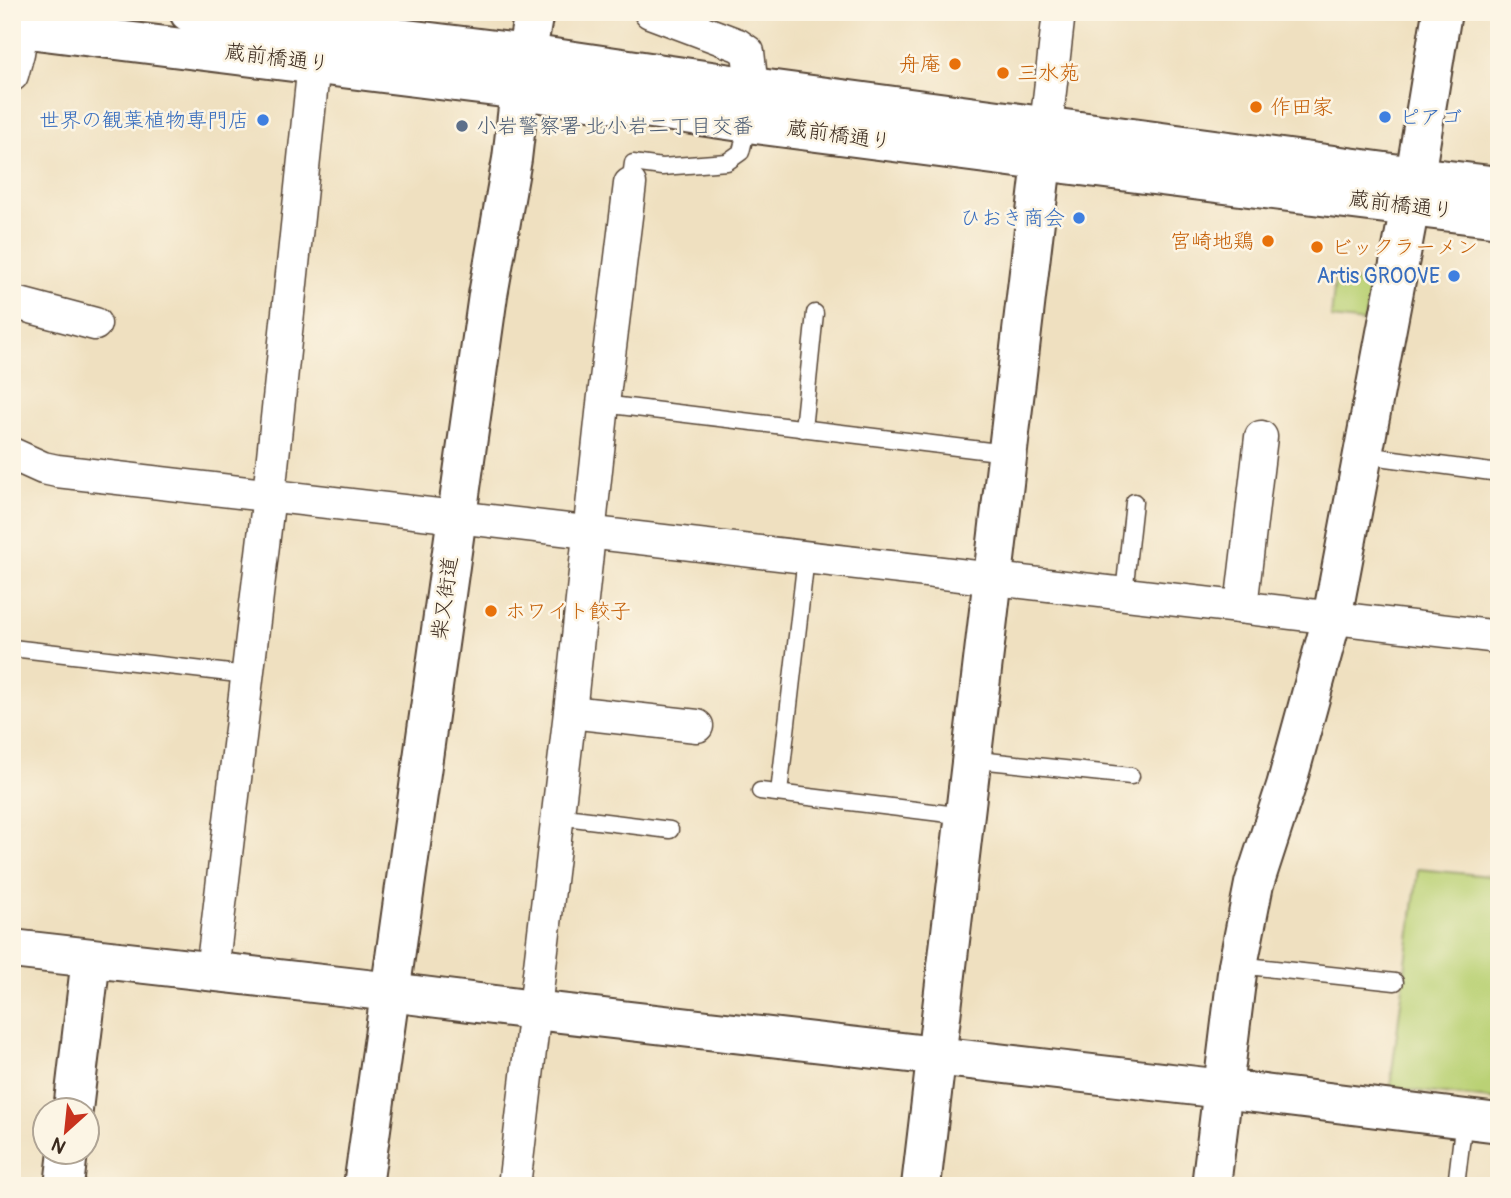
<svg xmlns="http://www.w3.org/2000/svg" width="1511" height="1198" font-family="Pangolin,'Klee One',sans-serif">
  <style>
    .green { fill: #bad175; stroke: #7a7e4a; stroke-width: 2 }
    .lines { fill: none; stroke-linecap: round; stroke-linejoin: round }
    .service-casing { stroke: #564536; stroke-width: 19 }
    .minor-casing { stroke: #564536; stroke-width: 35 }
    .tertiary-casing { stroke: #564536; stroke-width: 42 }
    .secondary-casing { stroke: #564536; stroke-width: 42 }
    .primary-casing { stroke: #564536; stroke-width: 42 }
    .service { stroke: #fff; stroke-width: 16 }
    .minor { stroke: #fff; stroke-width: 32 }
    .tertiary { stroke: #fff; stroke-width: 38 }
    .secondary { stroke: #fff; stroke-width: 38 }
    .primary { stroke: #fff; stroke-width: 38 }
    .food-dot { fill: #e8710a; stroke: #fcf5e5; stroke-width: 2.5 }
    .shop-dot { fill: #3f7fe0; stroke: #fcf5e5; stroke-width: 2.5 }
    .service-dot { fill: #5c6f8a; stroke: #fcf5e5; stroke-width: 2.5 }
    .labels { text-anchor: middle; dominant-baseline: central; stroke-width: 5; stroke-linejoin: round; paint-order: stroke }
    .street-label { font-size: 21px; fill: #3b2a1e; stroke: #fcf5e5 }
    .food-label { font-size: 21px; fill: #c56008; stroke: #fcf5e5; text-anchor: start }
    .shop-label { font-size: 21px; fill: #366cbe; stroke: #fcf5e5; text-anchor: end }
    .service-label { font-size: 21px; fill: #4e5e75; stroke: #fcf5e5; text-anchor: start }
  </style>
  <rect width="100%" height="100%" fill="#fcf5e5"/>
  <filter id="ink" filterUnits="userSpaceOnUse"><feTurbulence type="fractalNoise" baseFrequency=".0143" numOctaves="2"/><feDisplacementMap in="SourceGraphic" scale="14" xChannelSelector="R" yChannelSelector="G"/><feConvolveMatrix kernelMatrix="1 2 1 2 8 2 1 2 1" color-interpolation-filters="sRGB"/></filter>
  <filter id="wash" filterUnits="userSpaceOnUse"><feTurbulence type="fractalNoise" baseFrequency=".00686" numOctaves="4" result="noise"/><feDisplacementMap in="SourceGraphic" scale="28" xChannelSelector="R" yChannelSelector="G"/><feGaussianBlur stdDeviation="1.57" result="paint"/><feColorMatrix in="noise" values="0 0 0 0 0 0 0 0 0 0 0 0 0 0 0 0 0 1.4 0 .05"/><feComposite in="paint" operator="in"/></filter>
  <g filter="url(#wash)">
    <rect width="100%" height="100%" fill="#efe0c0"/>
    <g class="green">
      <polygon points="1335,279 1372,283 1364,322 1331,318"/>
      <polygon points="1418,869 1499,877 1499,1100 1390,1088"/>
    </g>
  </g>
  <g filter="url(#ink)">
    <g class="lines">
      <g class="service-casing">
        <g id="service">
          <polyline points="630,184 633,163 662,167 727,162 741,152 748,123"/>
          <polyline points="603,404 1006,453"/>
          <polyline points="803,429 815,313"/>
          <polyline points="1364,455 1499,473"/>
          <polyline points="1124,593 1134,502"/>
          <polyline points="12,648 247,675"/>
          <polyline points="971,757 988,761 1131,776"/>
          <polyline points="760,791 965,816"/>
          <polyline points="779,793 806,557"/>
          <polyline points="557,816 670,830"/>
          <polyline points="1238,965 1395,982"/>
          <polyline points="1456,1186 1464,1119"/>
        </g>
      </g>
      <g class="minor-casing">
        <g id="minor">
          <polyline points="650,12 738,45 748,52 752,87"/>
          <polyline points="12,75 18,53 22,28"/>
          <polyline points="1046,126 1059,12"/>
          <polyline points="12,302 95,324"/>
          <polyline points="12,454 43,468 57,471 1499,637"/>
          <polyline points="1241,607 1261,437"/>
          <polyline points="570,712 697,726"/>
          <polyline points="212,971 269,495 314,63"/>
          <polyline points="514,1186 570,712 603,404 630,184"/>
        </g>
      </g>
      <g class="tertiary-casing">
        <g id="tertiary">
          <polyline points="12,949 366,989 534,1010 1223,1089 1499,1123"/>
          <polyline points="73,1110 91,958"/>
          <polyline points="64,1186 68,1152"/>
          <polyline points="921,1186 1046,128"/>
          <polyline points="1211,1186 1238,965 1254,884 1286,786 1332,618 1410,206 1442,12"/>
        </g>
      </g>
      <g class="secondary-casing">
        <polyline id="secondary" points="363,1186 488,295 512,159 520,90 534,12"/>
      </g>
      <g class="primary-casing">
        <g id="primary">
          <polyline points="189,12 527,54 752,87 1415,176 1499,186"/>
          <polyline points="12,27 520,90 748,123 1041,161 1499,218"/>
        </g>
      </g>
      <use href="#service" class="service"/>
      <use href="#minor" class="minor"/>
      <use href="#tertiary" class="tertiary"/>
      <use href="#secondary" class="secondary"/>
      <use href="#primary" class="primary"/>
    </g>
  </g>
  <g class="food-dot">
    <circle cx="955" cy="64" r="7"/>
    <circle cx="1003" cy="73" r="7"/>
    <circle cx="1256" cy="107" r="7"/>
    <circle cx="1268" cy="241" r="7"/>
    <circle cx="1317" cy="247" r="7"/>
    <circle cx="491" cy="611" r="7"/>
  </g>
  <g class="shop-dot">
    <circle cx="1385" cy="117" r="7"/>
    <circle cx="263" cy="120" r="7"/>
    <circle cx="1079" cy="218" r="7"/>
    <circle cx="1454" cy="276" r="7"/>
  </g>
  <circle class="service-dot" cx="462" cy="126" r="7"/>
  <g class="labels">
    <g class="street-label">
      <text transform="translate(277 58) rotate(7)">蔵前橋通り</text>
      <text transform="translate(839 135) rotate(8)">蔵前橋通り</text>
      <text transform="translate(1401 205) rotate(7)">蔵前橋通り</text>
      <text transform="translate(445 598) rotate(-82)">柴又街道</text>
    </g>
    <g class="food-label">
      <text x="941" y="64" text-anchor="end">舟庵</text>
      <text x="1017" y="73">三水苑</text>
      <text x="1270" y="107">作田家</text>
      <text x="1254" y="241" text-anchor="end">宮崎地鶏</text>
      <text x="1331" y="247">ビックラーメン</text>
      <text x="505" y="611">ホワイト餃子</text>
    </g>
    <g class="shop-label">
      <text x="1399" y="117" text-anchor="start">ピアゴ</text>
      <text x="249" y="120">世界の観葉植物専門店</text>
      <text x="1065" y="218">ひおき商会</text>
      <text x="1440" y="276">Artis GROOVE</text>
    </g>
    <g class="service-label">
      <text x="476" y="126">小岩警察署 北小岩二丁目交番</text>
    </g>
  </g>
  <rect width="1511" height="1198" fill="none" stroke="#fcf5e5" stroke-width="42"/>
  <g transform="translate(66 1131) rotate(207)"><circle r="33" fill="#fcf5e5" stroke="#afa495" stroke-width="2"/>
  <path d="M0-5L12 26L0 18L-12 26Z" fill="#c8321e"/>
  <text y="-10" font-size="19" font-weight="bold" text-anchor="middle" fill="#3b2a1e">N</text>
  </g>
</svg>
